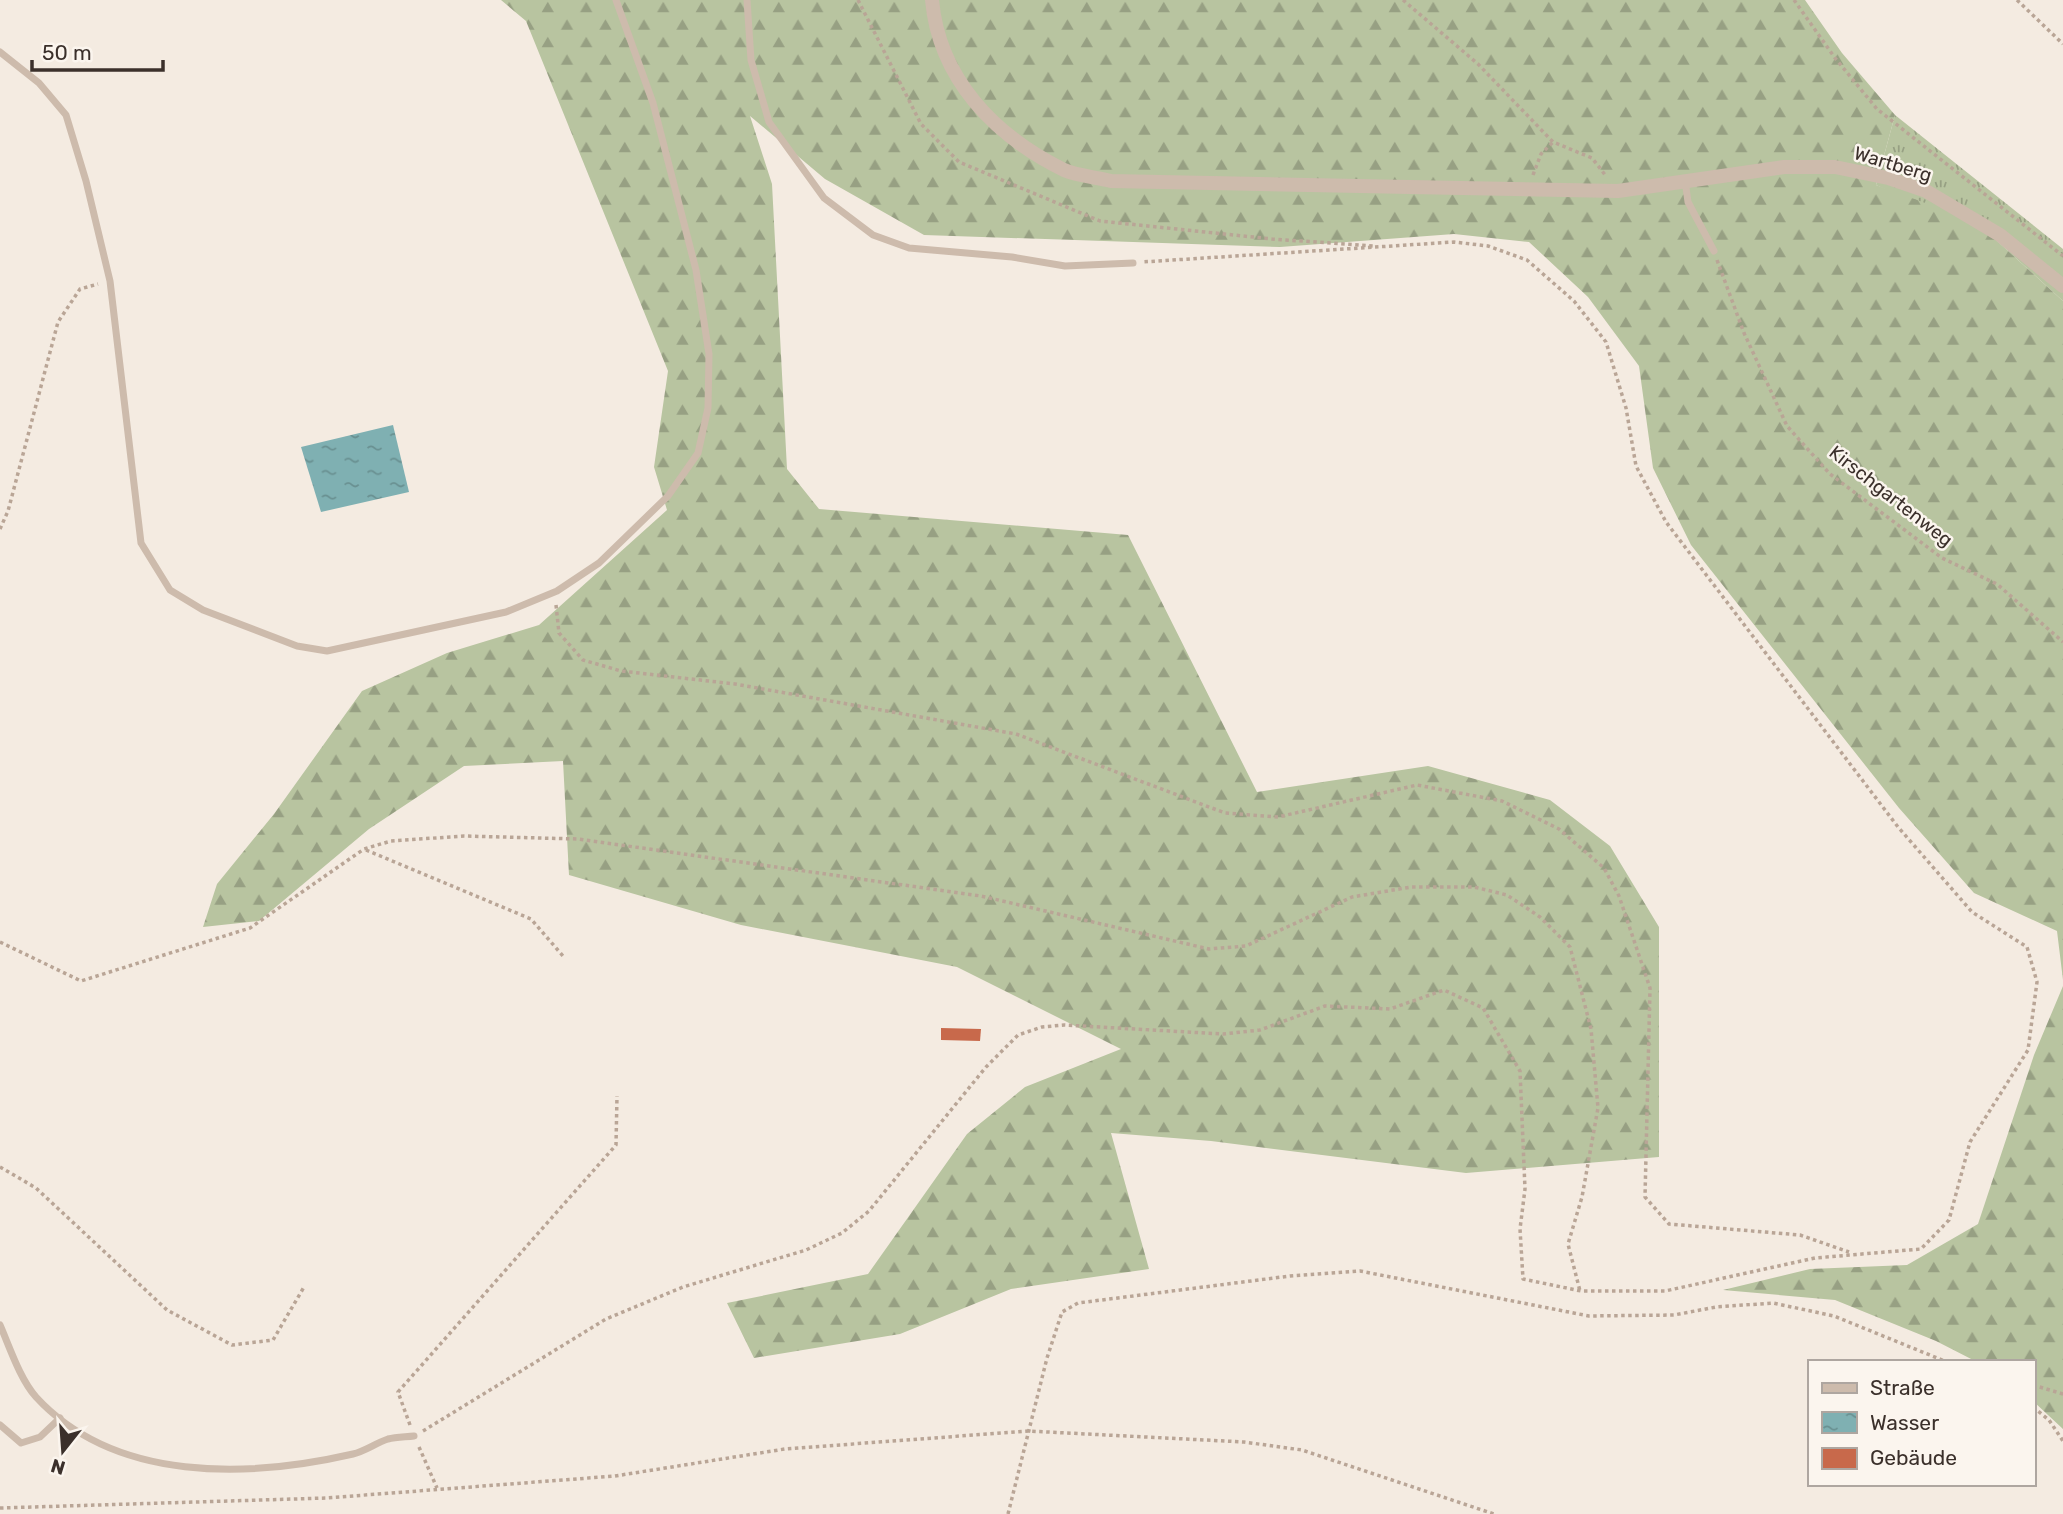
<svg xmlns="http://www.w3.org/2000/svg" width="2063" height="1514" font-family="Rubik,sans-serif">
  <style>
    .grass { fill: url(#grass-tufts) }
    .forest { fill: url(#forest-firs) }
    .water { fill: url(#water-ripples) }
    .building { fill: #c8694b }
    .lines { fill: none; stroke-linecap: round; stroke-linejoin: round }
    .path { stroke: #b9a596; stroke-width: 3.5; stroke-dasharray: 3.5 3.5; stroke-linecap: butt }
    .lane { stroke: #cdbbac; stroke-width: 7 }
    .street { stroke: #cdbbac; stroke-width: 14 }
    .labels { text-anchor: middle; dominant-baseline: central; stroke-width: 5; stroke-linejoin: round; paint-order: stroke }
    .street-label { font-size: 19px; fill: #3b302b; stroke: #fbf5ee }
  </style>
  <defs>
    <pattern id="grass-tufts" width="24" height="20" patternUnits="userSpaceOnUse" patternTransform="scale(1.75)"><rect width="24" height="20" fill="#b8c4a0"/><path d="M3 7l-1-3M5 7V3M7 7l1-3M15 17l-1-3M17 17v-4M19 17l1-3" fill="none" stroke="#97a083"/></pattern>
    <pattern id="forest-firs" width="22" height="20" patternUnits="userSpaceOnUse" patternTransform="scale(1.75)"><rect width="22" height="20" fill="#b8c4a0"/><path d="M5 1l3.5 6h-7zM16 11l3.5 6h-7z" fill="#97a083"/></pattern>
    <pattern id="water-ripples" width="26" height="14" patternUnits="userSpaceOnUse" patternTransform="scale(1.75)"><rect width="26" height="14" fill="#7fb0b2"/><path d="M2 4q2-2 4 0t4 0M15 11q2-2 4 0t4 0" fill="none" stroke="#699091"/></pattern>
  </defs>
  <rect width="100%" height="100%" fill="#f4ebe1"/>
  <polygon class="grass" points="1895,115 2063,249 2063,301 1996,240 1876,185"/>
  <g class="forest">
    <polygon points="501,0 1805,0 1842,53 1895,115 1876,185 1939,208 1996,240 2063,301 2063,980 2057,931 1974,893 1899,808 1691,545 1653,468 1639,366 1588,297 1529,242 1454,234 1280,247 924,235 825,179 750,116 772,184 787,469 819,509 1128,535 1257,792 1428,766 1550,800 1610,846 1659,927 1659,1157 1466,1173 1211,1141 1111,1133 1149,1269 1011,1289 900,1334 754,1358 727,1303 868,1274 967,1134 1025,1087 1121,1049 957,967 741,925 569,875 563,761 464,766 369,829 259,921 203,927 217,884 274,814 362,691 447,653 539,625 667,510 654,467 668,371 526,21"/>
    <polygon points="2063,986 2063,1429 2033,1401 2033,1362 1977,1362 1936,1341 1835,1300 1723,1290 1810,1269 1907,1265 1978,1224 2034,1055"/>
  </g>
  <polygon class="water" points="393,425 409,492 321,512 301,447"/>
  <polygon class="building" points="941,1028 981,1029 980,1041 941,1040"/>
  <g class="lines">
    <g class="path">
      <polyline points="858,0 921,124 959,162 1100,221 1272,239 1374,246"/>
      <polyline points="1403,0 1478,64 1553,142 1592,158 1606,176"/>
      <polyline points="1794,0 1835,58 1877,109 2063,256"/>
      <polyline points="2017,0 2063,44"/>
      <polyline points="1533,175 1541,154 1553,142"/>
      <polyline points="1717,260 1744,333 1787,426 1830,474 1942,558 1997,584 2063,642"/>
      <polyline points="0,529 8,511 58,322 80,289 98,284"/>
      <polyline points="556,605 559,633 583,660 621,671 735,684 1016,734 1225,813 1278,817 1417,785 1502,801 1559,829 1604,868 1619,896 1650,988 1645,1197 1669,1224 1800,1235 1849,1252"/>
      <polyline points="366,850 531,919 563,956"/>
      <polyline points="0,942 81,981 250,928 364,849 391,841 464,836 578,839 981,896 1209,949 1246,946 1352,897 1411,887 1474,887 1507,895 1540,917 1570,947 1591,1029 1598,1108 1582,1197 1568,1244 1580,1291"/>
      <polyline points="0,1167 36,1188 167,1310 232,1345 273,1340 304,1287"/>
      <polyline points="2033,1385 2063,1394"/>
      <polyline points="2033,1407 2049,1420 2063,1441"/>
      <polyline points="410,1425 398,1392 616,1145 617,1096"/>
      <polyline points="423,1431 606,1319 683,1287 806,1250 842,1233 869,1211 986,1067 1018,1035 1042,1027 1064,1025 1223,1034 1260,1030 1325,1006 1390,1009 1444,990 1483,1008 1520,1071 1525,1189 1520,1229 1523,1279 1581,1291 1665,1291 1815,1258 1921,1249 1949,1220 1970,1142 2028,1050 2037,982 2027,947 1972,912 1898,827 1666,522 1636,466 1626,408 1606,342 1574,301 1527,260 1488,246 1454,242 1142,262"/>
      <polyline points="419,1447 437,1488"/>
      <polyline points="0,1508 326,1498 615,1476 785,1449 1028,1431 1244,1442 1302,1450 1494,1514"/>
      <polyline points="1008,1514 1047,1358 1062,1312 1078,1303 1290,1276 1360,1271 1589,1316 1674,1315 1716,1307 1773,1303 1834,1316 1947,1362"/>
    </g>
    <g class="lane">
      <polyline points="747,0 751,60 769,122 824,198 873,235 909,248 1012,257 1065,266 1133,263"/>
      <polyline points="0,52 39,83 66,115 86,181 110,281 141,543 170,590 203,610 297,646 327,651 506,612 557,591 599,563 668,496 698,453 708,408 709,354 696,270 653,103 616,0"/>
      <polyline points="1685,180 1688,202 1714,251"/>
      <path d="M0 1325C10 1348 20 1379 36 1397 115 1483 249 1478 353 1454 365 1451 376 1443 388 1439 396 1437 406 1437 414 1436"/>
      <polyline points="0,1425 21,1443 40,1437 60,1418"/>
    </g>
    <path class="street" d="M932 0C939 79 995 136 1064 170 1078 176 1096 177 1111 181L1618 191 1784 167H1835L1888 178 1926 191 2000 235 2063 286"/>
  </g>
  <g class="labels">
    <g class="street-label">
      <text transform="translate(1893 164) rotate(17)">Wartberg</text>
      <text transform="translate(1891 496) rotate(38)">Kirschgartenweg</text>
    </g>
  </g>
  <rect x="1808" y="1360" width="228" height="126" fill="#fbf5ee" stroke="#aea6a0" stroke-width="2"/>
  <rect x="1822" y="1383" width="35" height="10" fill="#cdbbac" stroke="#aea6a0" stroke-width="2"/>
  <text x="1870" y="1395" font-size="21" fill="#3b302b">Straße</text>
  <rect x="1822" y="1412" width="35" height="21" fill="url(#water-ripples)" stroke="#aea6a0" stroke-width="2"/>
  <text x="1870" y="1430" font-size="21" fill="#3b302b">Wasser</text>
  <rect x="1822" y="1448" width="35" height="21" fill="#c8694b" stroke="#aea6a0" stroke-width="2"/>
  <text x="1870" y="1465" font-size="21" fill="#3b302b">Gebäude</text>
  <g transform="translate(63 1451) rotate(197)" stroke="#fbf5ee" stroke-width="5" paint-order="stroke">
  <path d="M0-5L12 26L0 18L-12 26Z" fill="#3b302b"/>
  <text y="-10" font-size="19" font-weight="bold" text-anchor="middle" fill="#3b302b">N</text>
  </g>
  <path d="M32 60v10h131v-10" fill="none" stroke="#3b302b" stroke-width="3.5"/>
  <text x="42" y="60" font-size="21" fill="#3b302b" stroke="#fbf5ee" stroke-width="5" paint-order="stroke">50 m</text>
</svg>
